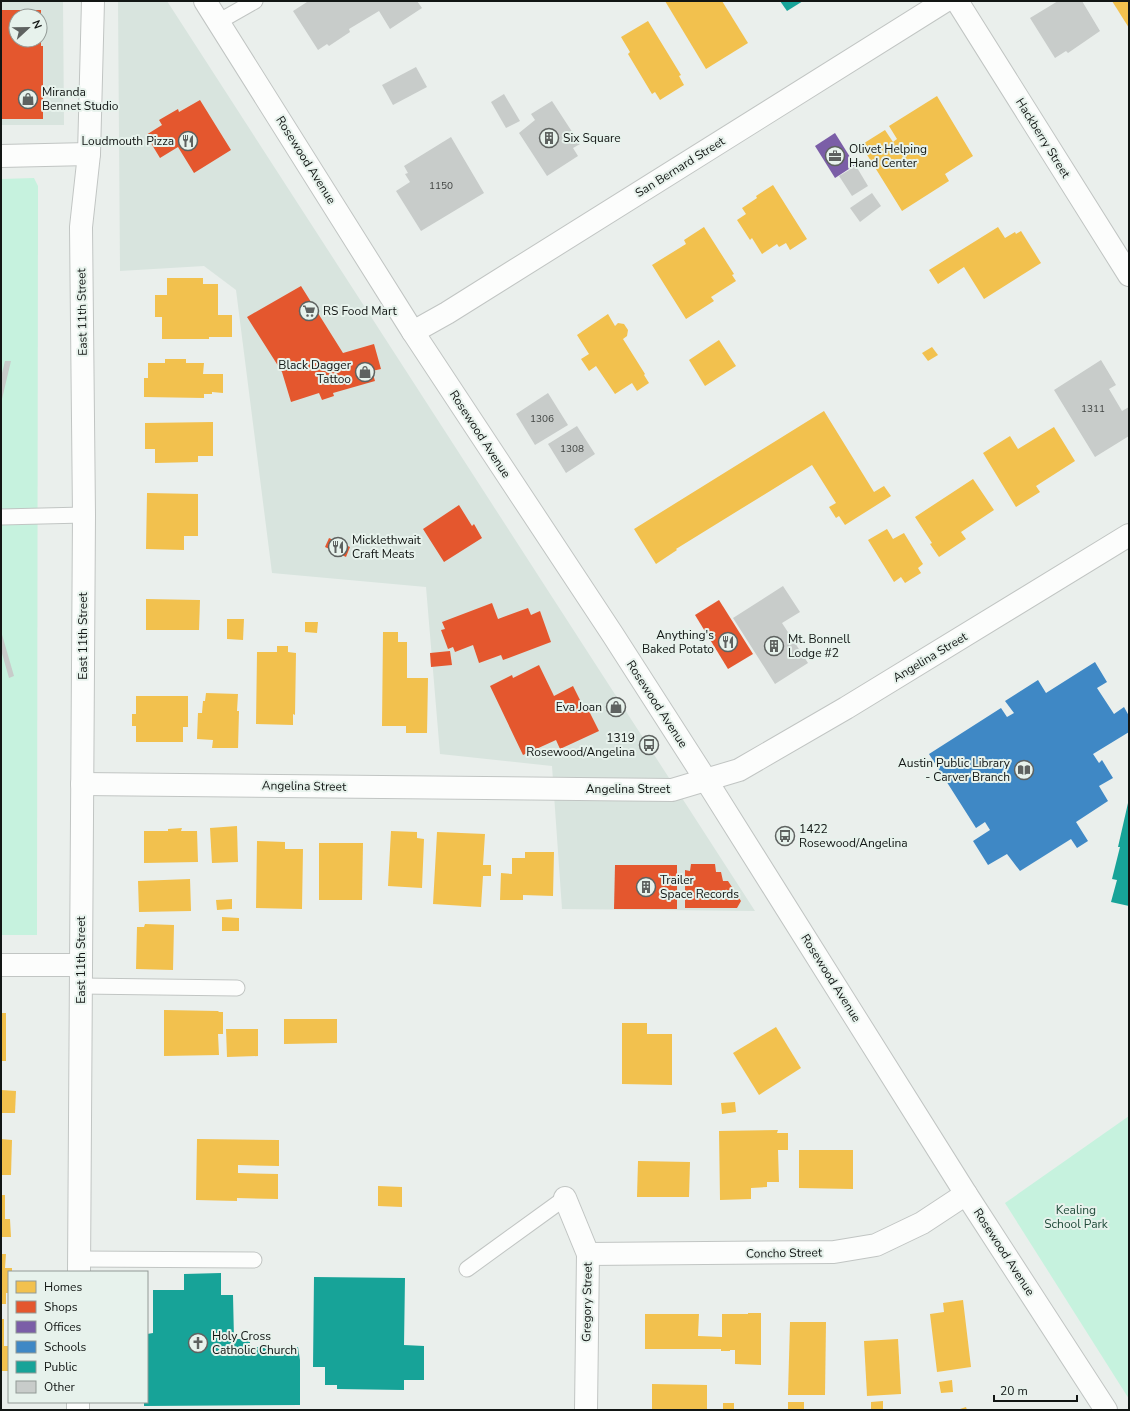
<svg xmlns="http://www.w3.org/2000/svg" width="1130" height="1411" font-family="'Nunito Sans',sans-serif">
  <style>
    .built { fill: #d8e4de; fill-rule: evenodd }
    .green { fill: #c6f2de }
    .homes { fill: #f2c14e }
    .shops { fill: #e4572e }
    .offices { fill: #7b5ea7 }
    .schools { fill: #3f88c5 }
    .public { fill: #17a398 }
    .building { fill: #c8ccca }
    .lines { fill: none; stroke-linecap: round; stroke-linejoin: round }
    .service-casing { stroke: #c1c5c3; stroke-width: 17 }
    .minor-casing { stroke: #c1c5c3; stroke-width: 24 }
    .tertiary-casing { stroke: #c1c5c3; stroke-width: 24 }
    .service { stroke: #fcfdfc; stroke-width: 15 }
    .minor { stroke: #fcfdfc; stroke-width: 22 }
    .tertiary { stroke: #fcfdfc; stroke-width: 22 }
    .labels { text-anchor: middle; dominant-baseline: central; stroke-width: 4; stroke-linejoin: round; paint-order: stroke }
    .number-label { font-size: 10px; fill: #404442 }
    .poi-label { font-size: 12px; fill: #121614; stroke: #e7f2ec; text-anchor: start }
    .street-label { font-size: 12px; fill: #121614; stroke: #e7f2ec }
    .park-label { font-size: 12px; fill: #214b3a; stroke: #e7f2ec }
  </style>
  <rect width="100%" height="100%" fill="#eaefec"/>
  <g class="built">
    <path d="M1 1H63L64 125H1ZM16 16H40V40H16Z"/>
    <polygon points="118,1 167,1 755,911 562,909 552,766 440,754 426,587 272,573 236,290 204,266 120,271"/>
  </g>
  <g class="green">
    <polygon points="34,178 38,186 37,935 1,935 1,179"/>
    <polygon points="1129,1116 1129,1399 1005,1203"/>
  </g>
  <g class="homes">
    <polygon points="665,1 722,1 748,43 706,69"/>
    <polygon points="1112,1 1129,1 1129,28"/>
    <polygon points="648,21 681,75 679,76 684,85 660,100 655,92 652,94 628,54 630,52 621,37"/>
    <polygon points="937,96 973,156 945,174 949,181 902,211 861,145 885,130 893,142 897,139 889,126"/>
    <polygon points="773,185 807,239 790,250 786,243 779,247 777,244 762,254 752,238 750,240 737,220 746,214 742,208 757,198 756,196"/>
    <polygon points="704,227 734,274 732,275 736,281 711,297 714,301 686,319 652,265 686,244 684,240"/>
    <polygon points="998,227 1005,238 1015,232 1016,234 1021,231 1041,263 984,299 964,267 938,284 929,270"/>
    <polygon points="167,278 203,278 203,284 218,284 218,315 232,315 232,337 209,337 209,339 162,339 162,317 155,317 155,295 167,295"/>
    <polygon points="608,314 615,326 618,323 624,324 628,330 627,336 623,339 645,374 644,375 649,383 637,391 632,383 615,394 596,366 589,371 581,359 589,354 577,335"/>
    <polygon points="719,340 736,366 705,386 689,360"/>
    <polygon points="932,347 938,355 928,361 922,353"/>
    <polygon points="165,359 186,359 186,363 204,363 203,374 223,374 223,393 212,392 212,394 204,394 204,398 144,397 144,378 148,378 148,363 165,363"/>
    <polygon points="824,411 874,492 884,486 891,496 845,525 839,516 836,518 829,507 836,503 812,465 676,549 677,550 656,564 634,529"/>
    <polygon points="213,422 213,456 198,456 198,462 155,463 155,449 145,449 145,423"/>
    <polygon points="1054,427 1075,461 1036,486 1040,492 1016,507 983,453 1010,436 1018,449"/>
    <polygon points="973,479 994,510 961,532 966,539 939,557 930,544 932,543 915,517"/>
    <polygon points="147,493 198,494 198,536 184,536 184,550 146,549"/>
    <polygon points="887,529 893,539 904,533 923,564 918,568 921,573 905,583 901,577 894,582 868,540"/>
    <polygon points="146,599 200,600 199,630 146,630"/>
    <polygon points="227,619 244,619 243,640 227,639"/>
    <polygon points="305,622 318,622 317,633 305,632"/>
    <polygon points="383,632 398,632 398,642 407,642 407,678 428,678 427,733 406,733 406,726 382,726"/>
    <polygon points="277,646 288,646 288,652 296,653 295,715 293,714 293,725 256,724 257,652 277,652"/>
    <polygon points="206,693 238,694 237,711 239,711 238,748 212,748 213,740 197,739 198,713 202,713 203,701 205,701"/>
    <polygon points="136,696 188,696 188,727 183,727 183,742 136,742 136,726 132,726 132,714 136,714"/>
    <polygon points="237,826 238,862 212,863 210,828"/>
    <polygon points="182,828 181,831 197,831 198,862 144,863 144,831 168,831 168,829"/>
    <polygon points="391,831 417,832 417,838 424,839 422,888 388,886"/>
    <polygon points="437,832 485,834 483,865 491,865 491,876 483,876 481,907 433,904"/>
    <polygon points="257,841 285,842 285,849 303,849 302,909 256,908"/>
    <polygon points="319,843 363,843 362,900 319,900"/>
    <polygon points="525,852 554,852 553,896 523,895 523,900 500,900 501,873 512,874 512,858 525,858"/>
    <polygon points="190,879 191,911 139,912 138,881"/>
    <polygon points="232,899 232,909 217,910 216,900"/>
    <polygon points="222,917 239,918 239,931 222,931"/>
    <polygon points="145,924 174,925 173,970 136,969 137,927 144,927"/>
    <polygon points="164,1010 218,1011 219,1012 223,1012 223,1034 218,1034 219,1055 164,1056"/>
    <rect x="1" y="1013" width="5" height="48"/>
    <polygon points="284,1019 337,1019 337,1043 284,1044"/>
    <polygon points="622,1023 647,1023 647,1034 672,1034 672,1085 622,1084"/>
    <polygon points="776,1027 801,1068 759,1095 733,1053"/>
    <polygon points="226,1029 258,1029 258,1056 227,1057"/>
    <polygon points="1,1090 16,1091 15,1113 1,1113"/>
    <polygon points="735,1102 736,1112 722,1114 721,1103"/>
    <polygon points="778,1130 777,1133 788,1133 788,1150 778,1150 779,1182 767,1182 767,1187 751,1188 751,1199 720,1200 719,1131"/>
    <polygon points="1,1139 12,1140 11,1175 1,1175"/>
    <polygon points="197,1139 279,1140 279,1166 238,1165 238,1173 278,1174 278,1199 237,1198 237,1201 196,1200"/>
    <polygon points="799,1150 853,1150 853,1189 799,1188"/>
    <polygon points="638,1161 690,1162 689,1197 637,1197"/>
    <polygon points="378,1186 402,1187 402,1207 378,1206"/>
    <polygon points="1,1195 5,1195 5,1219 10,1219 11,1237 1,1237"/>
    <polygon points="1,1254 6,1254 5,1268 12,1268 12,1272 9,1272 9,1293 6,1293 6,1304 1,1304"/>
    <polygon points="963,1300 971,1367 937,1372 930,1314 944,1312 943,1303"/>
    <polygon points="748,1313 761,1313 761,1365 735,1364 735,1350 730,1350 730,1351 721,1351 721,1349 645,1349 645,1314 699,1314 698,1336 722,1337 722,1314 748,1314"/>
    <polygon points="1,1319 4,1319 4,1346 9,1346 9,1371 1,1371"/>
    <polygon points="790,1322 826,1322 825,1395 788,1395"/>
    <polygon points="898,1339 901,1394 867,1396 864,1341"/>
    <polygon points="952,1380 953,1392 941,1393 939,1382"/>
    <polygon points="652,1384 707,1385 707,1410 652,1410"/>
    <polygon points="883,1401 883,1410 871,1410 871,1402"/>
    <rect x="788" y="1402" width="16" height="8"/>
    <rect x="723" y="1403" width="11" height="7"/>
    <polygon points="966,1407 967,1410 957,1410"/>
  </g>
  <g class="shops">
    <polygon points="1,10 41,10 41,16 16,16 16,40 41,40 41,46 43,46 43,119 1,119"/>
    <polygon points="200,100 231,150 194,173 178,147 160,158 146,135 162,125 159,120 178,109 179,112"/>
    <polygon points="301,286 343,353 374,344 381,369 372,371 375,381 333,393 334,396 322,400 319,393 291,402 282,372 247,317"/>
    <polygon points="459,505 472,526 474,524 482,538 444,562 423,529"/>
    <polygon points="329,538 350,547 346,557 325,547"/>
    <polygon points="719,600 753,654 728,669 695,615"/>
    <polygon points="492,603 498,619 528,608 531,615 540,611 551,642 503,660 501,655 479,663 473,645 455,652 453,647 448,649 441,630 445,629 442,622"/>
    <polygon points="450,651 452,665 431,667 430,653"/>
    <polygon points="539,665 554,696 573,686 583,706 586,705 599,731 560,749 556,740 523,755 490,686 512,675 513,678"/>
    <polygon points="691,864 715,864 716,872 721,872 723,881 728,881 741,901 737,908 685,908 685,870 690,871"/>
    <polygon points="615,865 677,865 677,909 614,909"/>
  </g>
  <polygon class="offices" points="835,133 855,165 835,178 815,146"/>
  <polygon class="schools" points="1095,662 1107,682 1097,688 1114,714 1124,707 1129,716 1129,732 1093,754 1099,763 1102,760 1113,778 1099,786 1108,801 1076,822 1088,841 1077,848 1071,839 1020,871 1007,854 988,865 973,841 990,830 985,822 976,828 929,754 1001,708 1007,717 1014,713 1005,701 1038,680 1046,693"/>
  <g class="public">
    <polygon points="780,1 803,1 787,11"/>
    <polygon points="1128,803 1129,803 1129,906 1111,902 1117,880 1112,879 1120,847 1118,847"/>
    <polygon points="221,1273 221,1295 233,1295 234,1339 250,1339 250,1347 298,1347 300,1360 300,1405 144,1406 144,1402 147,1402 147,1334 153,1333 153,1290 184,1290 184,1274"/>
    <polygon points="314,1277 405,1278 404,1345 424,1346 424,1380 404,1380 404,1390 337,1389 337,1385 325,1385 325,1367 313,1367"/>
  </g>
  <g class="building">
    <polygon points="307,1 417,1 422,8 390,29 379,11 349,29 350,32 329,46 327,44 318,50 293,11 307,2"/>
    <polygon points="1058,1 1082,1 1100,31 1068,53 1066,51 1055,58 1030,18"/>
    <polygon points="416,67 427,87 393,105 382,85"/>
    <polygon points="504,94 520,121 506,128 491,102"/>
    <polygon points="552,101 580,144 573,148 578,156 547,176 519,133 535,120 531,114"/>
    <polygon points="451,137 484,193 421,231 396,191 410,182 405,174 408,173 404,166"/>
    <polygon points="856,166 868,186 852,196 839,176"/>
    <polygon points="872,193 881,206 860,222 850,208"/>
    <polygon points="1101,360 1116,385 1109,389 1122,411 1129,407 1129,436 1095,457 1054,390"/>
    <polygon points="5,361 11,361 2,399 1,377"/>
    <polygon points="548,393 568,425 535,445 516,414"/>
    <polygon points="577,426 595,454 566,473 548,444"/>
    <polygon points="783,586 800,612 782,623 808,663 775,684 733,618"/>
    <polygon points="1,631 14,676 9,678 1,650"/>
  </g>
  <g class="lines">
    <g class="service-casing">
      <g id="service">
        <polyline points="218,22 255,1"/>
        <polyline points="1,517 84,515"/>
        <polyline points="81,986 237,988"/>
        <polyline points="79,1259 254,1260"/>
        <polyline points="467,1269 565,1198"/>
      </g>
    </g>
    <g class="minor-casing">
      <g id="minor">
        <polyline points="957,1 1129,275"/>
        <polyline points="1,156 89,154"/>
        <polyline points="413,332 447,313 945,1"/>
        <polyline points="565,1198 588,1254 586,1410"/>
        <polyline points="588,1254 834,1252 876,1245 922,1223 966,1194"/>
      </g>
    </g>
    <g class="tertiary-casing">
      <g id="tertiary">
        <polyline points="205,1 413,332 613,635 706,780 966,1194 1106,1410"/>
        <polyline points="82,784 672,790 739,770 846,708 1129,535"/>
        <polyline points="1,965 81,965"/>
        <polyline points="79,1272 84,515 81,227 89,154 93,1"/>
        <polyline points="78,1410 78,1402"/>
      </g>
    </g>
    <use href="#service" class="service"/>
    <use href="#minor" class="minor"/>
    <use href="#tertiary" class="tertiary"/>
  </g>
  <defs>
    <g id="shop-ring" transform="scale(1)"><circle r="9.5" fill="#e7f2ec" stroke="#5e6260" stroke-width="1.5"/><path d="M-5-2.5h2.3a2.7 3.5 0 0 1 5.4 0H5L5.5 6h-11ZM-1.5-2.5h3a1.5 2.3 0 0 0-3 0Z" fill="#5e6260"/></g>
    <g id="building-ring" transform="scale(1)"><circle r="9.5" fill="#e7f2ec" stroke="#5e6260" stroke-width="1.5"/><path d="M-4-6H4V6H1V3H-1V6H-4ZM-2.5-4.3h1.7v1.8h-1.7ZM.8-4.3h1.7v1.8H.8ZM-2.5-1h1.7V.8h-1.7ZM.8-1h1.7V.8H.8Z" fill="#5e6260"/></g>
    <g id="restaurant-ring" transform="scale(1)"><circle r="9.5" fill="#e7f2ec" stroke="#5e6260" stroke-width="1.5"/><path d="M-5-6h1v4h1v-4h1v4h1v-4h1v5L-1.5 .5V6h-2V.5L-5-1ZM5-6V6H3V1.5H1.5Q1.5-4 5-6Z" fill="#5e6260"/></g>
    <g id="office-ring" transform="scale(1)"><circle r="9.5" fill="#e7f2ec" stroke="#5e6260" stroke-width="1.5"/><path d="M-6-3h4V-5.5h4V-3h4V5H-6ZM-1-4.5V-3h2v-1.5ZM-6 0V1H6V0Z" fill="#5e6260"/></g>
    <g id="supermarket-ring" transform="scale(1)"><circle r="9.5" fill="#e7f2ec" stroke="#5e6260" stroke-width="1.5"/><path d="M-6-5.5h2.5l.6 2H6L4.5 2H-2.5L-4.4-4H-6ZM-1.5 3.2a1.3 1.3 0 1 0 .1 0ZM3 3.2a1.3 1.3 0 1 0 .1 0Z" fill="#5e6260"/></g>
    <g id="bus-ring" transform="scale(1)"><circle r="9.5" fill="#e7f2ec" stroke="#5e6260" stroke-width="1.5"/><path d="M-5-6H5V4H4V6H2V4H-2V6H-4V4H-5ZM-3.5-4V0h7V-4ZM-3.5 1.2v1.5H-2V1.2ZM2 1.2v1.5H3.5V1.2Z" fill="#5e6260"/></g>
    <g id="library-ring" transform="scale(1)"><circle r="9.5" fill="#e7f2ec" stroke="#5e6260" stroke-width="1.5"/><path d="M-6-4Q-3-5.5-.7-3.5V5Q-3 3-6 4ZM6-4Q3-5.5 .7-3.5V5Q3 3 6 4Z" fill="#5e6260"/></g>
    <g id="church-ring" transform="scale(1)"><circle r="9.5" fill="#e7f2ec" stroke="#5e6260" stroke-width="1.5"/><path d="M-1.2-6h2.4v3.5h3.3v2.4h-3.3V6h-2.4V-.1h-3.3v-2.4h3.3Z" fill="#5e6260"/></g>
  </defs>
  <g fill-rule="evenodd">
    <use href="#shop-ring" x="28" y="99"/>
    <use href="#building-ring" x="549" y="138"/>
    <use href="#restaurant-ring" x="188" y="141"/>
    <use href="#office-ring" x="835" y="156"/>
    <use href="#supermarket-ring" x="309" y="311"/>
    <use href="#shop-ring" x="365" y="372"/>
    <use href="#restaurant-ring" x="338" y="547"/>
    <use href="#restaurant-ring" x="728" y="642"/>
    <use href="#building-ring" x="774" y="646"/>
    <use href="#shop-ring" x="616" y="707"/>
    <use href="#bus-ring" x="649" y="745"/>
    <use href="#library-ring" x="1024" y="770"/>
    <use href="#bus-ring" x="785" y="836"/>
    <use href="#building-ring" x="646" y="887"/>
    <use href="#church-ring" x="198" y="1343"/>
  </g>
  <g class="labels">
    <g class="number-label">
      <text x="441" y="186">1150</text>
      <text x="1093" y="409">1311</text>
      <text x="542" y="419">1306</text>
      <text x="572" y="449">1308</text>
    </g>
    <g class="poi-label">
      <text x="42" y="92">Miranda<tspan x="42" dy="14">Bennet Studio</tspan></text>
      <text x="563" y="138">Six Square</text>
      <text x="174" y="141" text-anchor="end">Loudmouth Pizza</text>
      <text x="849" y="149">Olivet Helping<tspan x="849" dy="14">Hand Center</tspan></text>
      <text x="323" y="311">RS Food Mart</text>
      <text x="351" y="365" text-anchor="end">Black Dagger<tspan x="351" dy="14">Tattoo</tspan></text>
      <text x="352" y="540">Micklethwait<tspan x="352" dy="14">Craft Meats</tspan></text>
      <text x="714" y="635" text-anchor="end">Anything's<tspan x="714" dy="14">Baked Potato</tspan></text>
      <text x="788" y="639">Mt. Bonnell<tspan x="788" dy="14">Lodge #2</tspan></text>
      <text x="602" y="707" text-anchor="end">Eva Joan</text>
      <text x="635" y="738" text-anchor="end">1319<tspan x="635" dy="14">Rosewood/Angelina</tspan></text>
      <text x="1010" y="763" text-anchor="end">Austin Public Library<tspan x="1010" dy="14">- Carver Branch</tspan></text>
      <text x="799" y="829">1422<tspan x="799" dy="14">Rosewood/Angelina</tspan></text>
      <text x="660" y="880">Trailer<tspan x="660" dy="14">Space Records</tspan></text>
      <text x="212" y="1336">Holy Cross<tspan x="212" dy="14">Catholic Church</tspan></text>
    </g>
    <g class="street-label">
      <text transform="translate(1043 138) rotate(58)">Hackberry Street</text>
      <text transform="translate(306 160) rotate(58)">Rosewood Avenue</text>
      <text transform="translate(680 167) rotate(-32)">San Bernard Street</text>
      <text transform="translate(82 312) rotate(-91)">East 11th Street</text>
      <text transform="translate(480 434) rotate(57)">Rosewood Avenue</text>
      <text transform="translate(83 636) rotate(-90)">East 11th Street</text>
      <text transform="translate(930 657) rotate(-31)">Angelina Street</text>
      <text transform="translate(657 704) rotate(57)">Rosewood Avenue</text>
      <text transform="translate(304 786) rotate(1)">Angelina Street</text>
      <text x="628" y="789">Angelina Street</text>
      <text transform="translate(81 960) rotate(-90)">East 11th Street</text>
      <text transform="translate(831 978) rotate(58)">Rosewood Avenue</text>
      <text transform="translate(1004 1252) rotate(57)">Rosewood Avenue</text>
      <text transform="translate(784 1253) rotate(-1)">Concho Street</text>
      <text transform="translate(587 1302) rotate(-89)">Gregory Street</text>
    </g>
    <g class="park-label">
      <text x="1076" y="1210">Kealing<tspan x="1076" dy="14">School Park</tspan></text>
    </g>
  </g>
  <rect width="1130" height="1411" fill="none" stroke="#121614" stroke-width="4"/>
  <rect x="8" y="1271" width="140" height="132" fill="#e7f2ec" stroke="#929a96"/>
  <rect x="16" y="1281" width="20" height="12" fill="#f2c14e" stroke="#929a96"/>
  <text x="44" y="1291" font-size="12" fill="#121614">Homes</text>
  <rect x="16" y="1301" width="20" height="12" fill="#e4572e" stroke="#929a96"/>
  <text x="44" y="1311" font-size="12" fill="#121614">Shops</text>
  <rect x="16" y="1321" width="20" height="12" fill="#7b5ea7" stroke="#929a96"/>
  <text x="44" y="1331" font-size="12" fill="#121614">Offices</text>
  <rect x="16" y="1341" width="20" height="12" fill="#3f88c5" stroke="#929a96"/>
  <text x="44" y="1351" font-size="12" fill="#121614">Schools</text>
  <rect x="16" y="1361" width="20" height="12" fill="#17a398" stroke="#929a96"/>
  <text x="44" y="1371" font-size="12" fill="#121614">Public</text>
  <rect x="16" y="1381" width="20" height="12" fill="#c8ccca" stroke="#929a96"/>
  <text x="44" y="1391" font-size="12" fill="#121614">Other</text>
  <g transform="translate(28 28) rotate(68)"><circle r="19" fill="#e7f2ec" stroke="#929a96"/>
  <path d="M0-3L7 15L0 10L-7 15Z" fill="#5e6260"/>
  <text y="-6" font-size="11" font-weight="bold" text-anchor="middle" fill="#121614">N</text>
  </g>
  <path d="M994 1395v6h83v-6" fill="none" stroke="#121614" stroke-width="2"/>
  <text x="1000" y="1395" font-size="12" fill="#121614" stroke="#e7f2ec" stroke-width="3" paint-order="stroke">20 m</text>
</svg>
